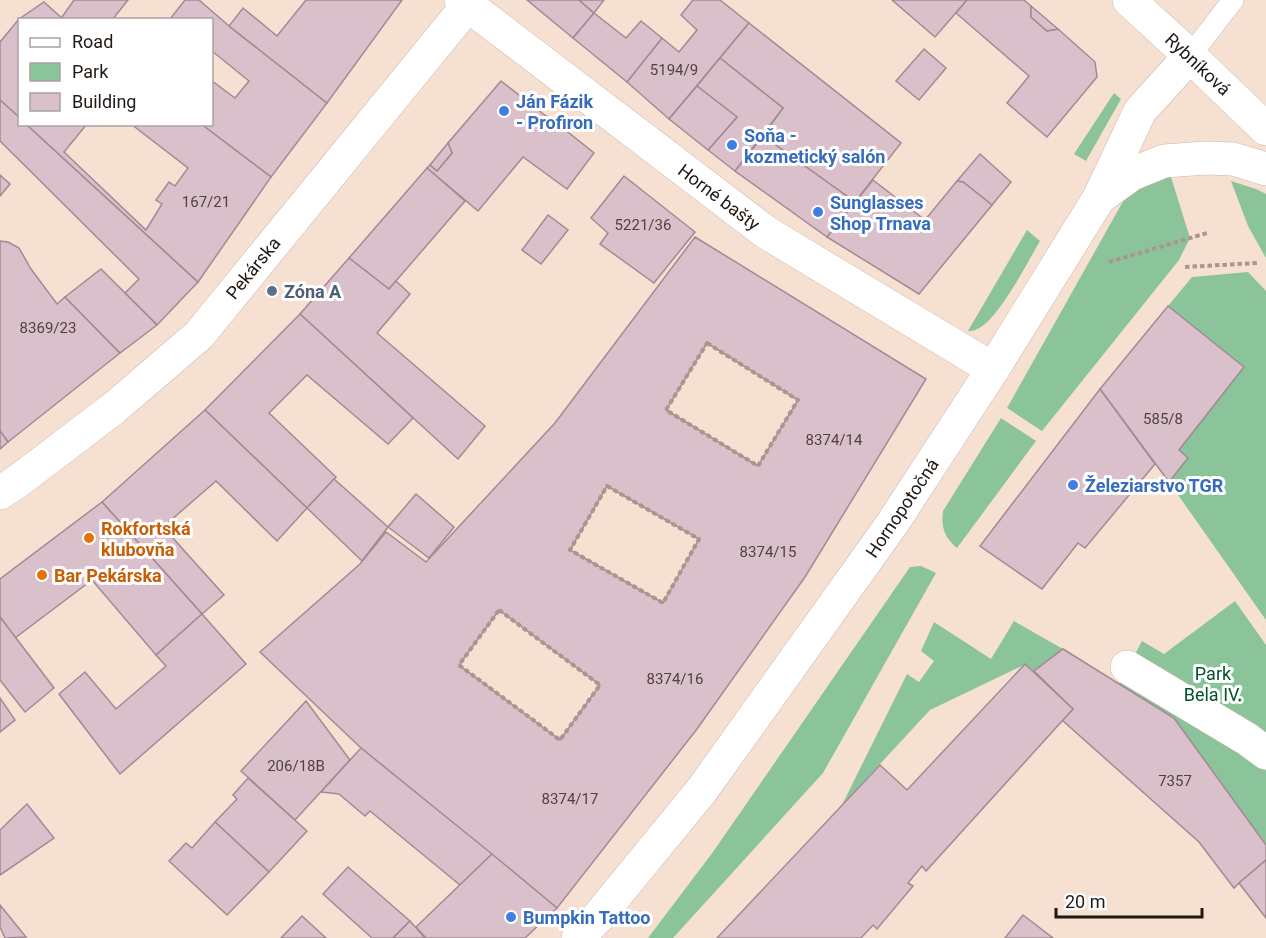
<svg xmlns="http://www.w3.org/2000/svg" width="1266" height="938" font-family="Roboto,sans-serif">
  <style>
    .green { fill: #8bc49a }
    .building { fill: #dac0cb; stroke: #a18a93; stroke-width: 1.5; fill-rule: evenodd }
    .lines { fill: none; stroke-linecap: round; stroke-linejoin: round }
    .lane-casing { stroke: #ceb8aa; stroke-width: 22 }
    .street-casing { stroke: #ceb8aa; stroke-width: 34 }
    .secondary-casing { stroke: #ceb8aa; stroke-width: 34 }
    .path { stroke: #a8978c; stroke-width: 4; stroke-dasharray: 4.5 3; stroke-linecap: butt }
    .lane { stroke: #fff; stroke-width: 21 }
    .street { stroke: #fff; stroke-width: 33 }
    .secondary { stroke: #fff; stroke-width: 33 }
    .shop-dot { fill: #3f7fe0; stroke: #fff; stroke-width: 2 }
    .service-dot { fill: #5c6f8a; stroke: #fff; stroke-width: 2 }
    .food-dot { fill: #e8710a; stroke: #fff; stroke-width: 2 }
    .labels { text-anchor: middle; dominant-baseline: central; stroke-width: 6; stroke-linejoin: round; paint-order: stroke }
    .number-label { font-size: 15px; fill: #4f4342 }
    .street-label { font-size: 18px; fill: #211914; stroke: #fff }
    .shop-label { font-size: 18px; font-weight: bold; fill: #366cbe; stroke: #fff; text-anchor: start }
    .service-label { font-size: 18px; font-weight: bold; fill: #4e5e75; stroke: #fff; text-anchor: start }
    .food-label { font-size: 18px; font-weight: bold; fill: #c56008; stroke: #fff; text-anchor: start }
    .park-label { font-size: 18px; fill: #005427; stroke: #fff }
  </style>
  <rect width="100%" height="100%" fill="#f6e0d1"/>
  <g class="green">
    <polygon points="1114,93 1121,99 1086,161 1074,154"/>
    <polygon points="1171,177 1190,238 1179,260 1042,431 1007,408 1130,189 1150,178"/>
    <polygon points="1231,181 1256,189 1266,194 1266,258 1248,226"/>
    <path d="M1027 230 1040 241C1028 261 998 321 977 329 974 331 971 331 968 331Z"/>
    <polygon points="1248,272 1266,291 1266,620 1169,482 1188,458 1179,450 1244,367 1168,306 1192,277"/>
    <path d="M1001 418 1036 441 957 548C944 537 941 527 943 511Z"/>
    <polygon points="921,566 936,573 823,773 673,938 648,938 713,852 910,567"/>
    <polygon points="1235,601 1266,645 1266,845 1174,719 1119,684 1142,641 1164,654"/>
    <polygon points="1014,621 1063,649 1034,671 1024,665 930,710 842,805 907,674 919,682 934,661 921,651 934,622 991,659"/>
  </g>
  <g class="building">
    <polygon points="74,0 128,0 112,20 64,20 62,17"/>
    <polygon points="185,0 199,0 229,26 327,103 271,177 201,124 212,124 212,81 235,98 249,81 212,51 212,20 170,19"/>
    <polygon points="306,0 402,0 327,103 229,26 243,8 277,36"/>
    <polygon points="527,0 579,0 594,13 573,38"/>
    <polygon points="579,0 604,0 594,13"/>
    <polygon points="693,0 720,0 749,23 669,119 627,82 662,38 679,52 697,30 681,15"/>
    <polygon points="892,0 967,0 935,37"/>
    <polygon points="967,0 1024,0 1031,6 1031,17 1047,31 1058,29 1095,62 1097,77 1047,137 1007,103 1029,76 956,13"/>
    <polygon points="44,2 64,20 20,20 20,118 0,100 0,42 19,19"/>
    <polygon points="1031,6 1058,29 1047,31 1031,17"/>
    <polygon points="594,13 626,38 641,21 662,38 627,82 573,38"/>
    <polygon points="749,23 901,143 855,202 763,136 783,108 720,58"/>
    <polygon points="924,49 946,68 919,100 896,81"/>
    <polygon points="720,58 783,108 735,171 708,150 737,117 697,86"/>
    <polygon points="501,81 546,116 538,125 545,131 554,121 594,153 567,189 523,157 478,211 427,168 430,165 437,171 452,153 448,143"/>
    <polygon points="697,86 737,117 708,150 669,119"/>
    <polygon points="0,100 20,118 20,124 26,124 198,282 157,325 125,293 139,279 0,141"/>
    <polygon points="546,116 554,121 545,131 538,125"/>
    <polygon points="26,124 87,124 64,152 146,230 162,204 156,200 169,182 175,186 188,168 131,124 201,124 271,177 198,282"/>
    <polygon points="763,136 855,202 827,237 735,171"/>
    <polygon points="448,143 452,153 437,171 430,165"/>
    <polygon points="980,154 1011,182 992,205 963,182 957,181"/>
    <polygon points="427,168 465,201 389,289 349,258"/>
    <polygon points="0,175 10,184 0,196"/>
    <polygon points="624,176 695,232 654,283 600,244 608,233 591,218"/>
    <polygon points="873,180 925,220 957,181 963,182 992,205 919,294 827,237"/>
    <polygon points="548,215 568,230 541,264 522,250"/>
    <path d="M695 237 926 379 805 577 697 729 557 908 361 748 260 652 360 564 386 532 426 562 555 423ZM707 343 798 400 758 466 666 410ZM607 486 699 539 663 603 570 550ZM499 610 600 685 560 740 459 665Z"/>
    <polygon points="0,241 8,242 19,248 31,269 57,304 65,297 120,353 8,442 0,431"/>
    <polygon points="349,258 389,289 396,281 410,294 377,333 485,426 458,459 300,314"/>
    <polygon points="101,269 157,325 120,353 65,297"/>
    <polygon points="1168,306 1244,367 1179,450 1188,458 1169,482 1100,389"/>
    <polygon points="300,314 413,418 388,444 307,375 269,413 336,477 307,508 205,410"/>
    <polygon points="1100,389 1155,464 1085,548 1078,543 1042,589 980,546"/>
    <polygon points="205,410 307,508 277,541 216,481 163,527 224,595 202,614 102,502"/>
    <polygon points="0,431 8,442 0,449"/>
    <polygon points="334,479 388,527 362,561 307,508"/>
    <polygon points="416,494 454,527 429,558 388,527"/>
    <polygon points="102,502 202,614 156,655 92,580 15,638 0,617 0,579"/>
    <polygon points="202,614 246,664 120,774 59,694 85,672 116,709 166,666 156,655"/>
    <polygon points="0,617 54,688 25,712 0,680"/>
    <polygon points="1063,649 1174,718 1266,845 1266,860 1239,883 1234,888 1199,842 1062,720 1073,709 1034,671"/>
    <polygon points="1025,664 1073,709 926,871 922,866 908,883 913,886 877,929 873,925 861,938 717,938 880,765 907,790"/>
    <polygon points="0,698 15,720 0,732"/>
    <polygon points="306,701 350,760 295,820 241,771"/>
    <polygon points="361,748 492,854 460,885 370,811 365,816 339,794 321,792"/>
    <polygon points="248,778 307,831 269,872 215,822 237,799 233,795"/>
    <polygon points="27,804 54,838 0,875 0,830"/>
    <polygon points="215,822 269,872 227,915 169,861 186,843 192,848"/>
    <polygon points="492,854 557,908 525,938 426,938 416,927"/>
    <polygon points="1266,860 1266,918 1239,883"/>
    <polygon points="348,867 410,921 393,938 372,938 323,894"/>
    <polygon points="0,905 26,937 5,938 0,927"/>
    <polygon points="1023,915 1053,938 1005,938"/>
    <polygon points="302,916 326,938 281,938"/>
    <polygon points="410,921 425,938 393,938"/>
  </g>
  <g class="lines">
    <g class="lane-casing">
      <polyline id="lane" points="1190,56 1233,0"/>
    </g>
    <g class="street-casing">
      <g id="street">
        <polyline points="461,0 767,233 993,369"/>
        <polyline points="0,493 22,478 114,408 199,335 468,5"/>
        <polyline points="1127,667 1247,739 1266,753"/>
        <polyline points="578,938 598,917 702,790 892,524 993,369 1099,198 1140,111 1190,56"/>
      </g>
    </g>
    <g class="secondary-casing">
      <g id="secondary">
        <polyline points="1129,0 1190,56 1266,129"/>
        <polyline points="1099,198 1132,174 1164,161 1206,158 1233,159 1266,169"/>
      </g>
    </g>
    <g class="path">
      <polyline points="1109,262 1207,233"/>
      <polyline points="1185,267 1257,263"/>
      <polygon points="707,343 798,400 758,466 666,410"/>
      <polygon points="607,486 699,539 663,603 570,550"/>
      <polygon points="499,610 600,685 560,740 459,665"/>
    </g>
    <use href="#lane" class="lane"/>
    <use href="#street" class="street"/>
    <use href="#secondary" class="secondary"/>
  </g>
  <g class="shop-dot">
    <circle cx="504" cy="111" r="6"/>
    <circle cx="732" cy="145" r="6"/>
    <circle cx="818" cy="212" r="6"/>
    <circle cx="1073" cy="485" r="6"/>
    <circle cx="511" cy="917" r="6"/>
  </g>
  <circle class="service-dot" cx="272" cy="291" r="6"/>
  <g class="food-dot">
    <circle cx="89" cy="538" r="6"/>
    <circle cx="42" cy="575" r="6"/>
  </g>
  <g class="labels">
    <g class="number-label">
      <text x="674" y="70">5194/9</text>
      <text x="206" y="202">167/21</text>
      <text x="643" y="225">5221/36</text>
      <text x="48" y="328">8369/23</text>
      <text x="1163" y="419">585/8</text>
      <text x="834" y="440">8374/14</text>
      <text x="768" y="552">8374/15</text>
      <text x="675" y="679">8374/16</text>
      <text x="296" y="766">206/18B</text>
      <text x="1175" y="781">7357</text>
      <text x="570" y="799">8374/17</text>
    </g>
    <g class="street-label">
      <text transform="translate(1198 64) rotate(43)">Rybníková</text>
      <text transform="translate(719 197) rotate(37)">Horné bašty</text>
      <text transform="translate(253 268) rotate(-51)">Pekárska</text>
      <text transform="translate(902 508) rotate(-56)">Hornopotočná</text>
    </g>
    <g class="shop-label">
      <text x="516" y="101">Ján Fázik<tspan x="516" dy="21">- Profiron</tspan></text>
      <text x="744" y="135">Soňa -<tspan x="744" dy="21">kozmetický salón</tspan></text>
      <text x="830" y="202">Sunglasses<tspan x="830" dy="21">Shop Trnava</tspan></text>
      <text x="1085" y="485">Železiarstvo TGR</text>
      <text x="523" y="917">Bumpkin Tattoo</text>
    </g>
    <g class="service-label">
      <text x="284" y="291">Zóna A</text>
    </g>
    <g class="food-label">
      <text x="101" y="528">Rokfortská<tspan x="101" dy="21">klubovňa</tspan></text>
      <text x="54" y="575">Bar Pekárska</text>
    </g>
    <g class="park-label">
      <text x="1213" y="673">Park<tspan x="1213" dy="21">Bela IV.</tspan></text>
    </g>
  </g>
  <rect x="18" y="18" width="195" height="108" fill="#ffffff" stroke="#a6a3a1" stroke-width="1.5"/>
  <rect x="30" y="38" width="30" height="9" fill="#ffffff" stroke="#a6a3a1" stroke-width="1.5"/>
  <text x="72" y="48" font-size="18" fill="#211914">Road</text>
  <rect x="30" y="63" width="30" height="18" fill="#8bc49a" stroke="#a6a3a1" stroke-width="1.5"/>
  <text x="72" y="78" font-size="18" fill="#211914">Park</text>
  <rect x="30" y="93" width="30" height="18" fill="#dac0cb" stroke="#a6a3a1" stroke-width="1.5"/>
  <text x="72" y="108" font-size="18" fill="#211914">Building</text>
  <path d="M1056 908v9h146v-9" fill="none" stroke="#211914" stroke-width="3"/>
  <text x="1065" y="908" font-size="18" fill="#211914" stroke="#ffffff" stroke-width="4.5" paint-order="stroke">20 m</text>
</svg>
